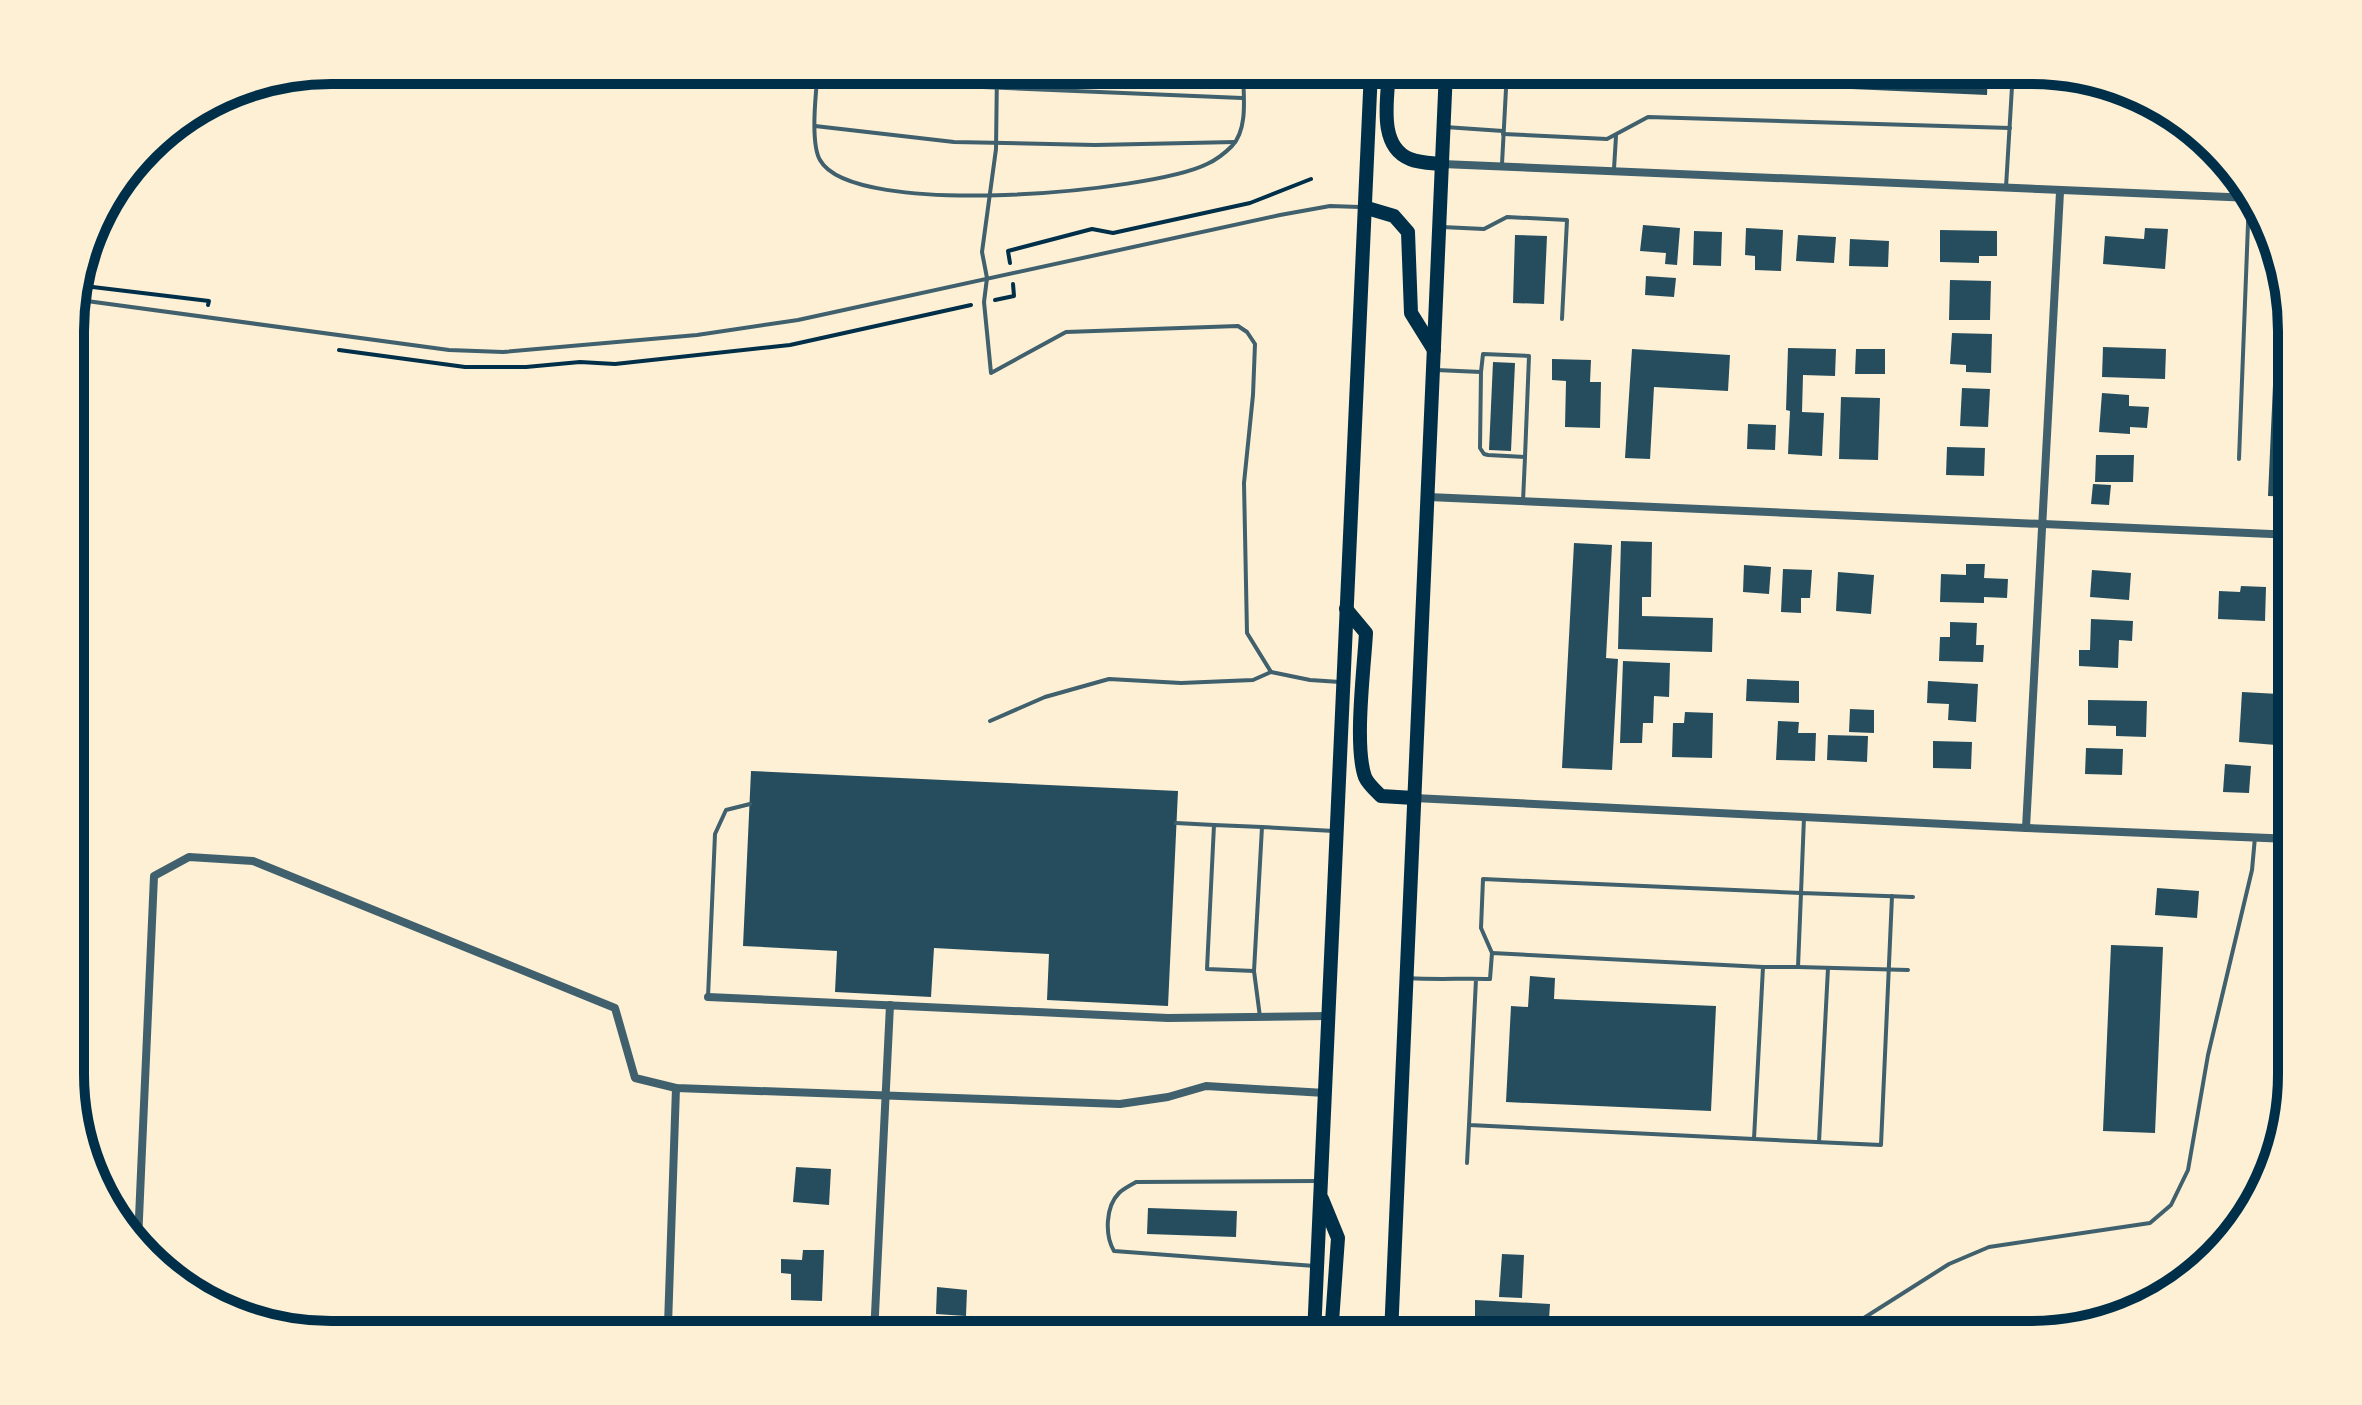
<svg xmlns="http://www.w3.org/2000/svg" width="2362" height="1405" font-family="Helvetica,sans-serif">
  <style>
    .building { fill: #264d5e }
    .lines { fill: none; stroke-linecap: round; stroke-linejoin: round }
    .path { stroke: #003049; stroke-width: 4 }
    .service { stroke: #3f606c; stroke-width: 4 }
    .minor { stroke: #3f606c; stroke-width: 8 }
    .trunk { stroke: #003049; stroke-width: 14 }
    .rim { fill: none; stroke: #003049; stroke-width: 10 }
  </style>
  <rect width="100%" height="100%" fill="#fdf0d5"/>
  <g class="building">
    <polygon points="1560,70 1988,70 1987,95 1560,76"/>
    <polygon points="1643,225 1680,228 1677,265 1665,264 1666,253 1640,251"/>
    <polygon points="1746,228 1783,230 1781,271 1755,270 1755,256 1745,255"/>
    <polygon points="2145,228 2168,229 2165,269 2103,264 2105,236 2144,239"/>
    <polygon points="1940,230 1997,231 1997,256 1979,256 1979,263 1940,262"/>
    <polygon points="1694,231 1722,232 1721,266 1693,265"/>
    <polygon points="1515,235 1547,236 1544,304 1513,303"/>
    <polygon points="1798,235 1836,237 1834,263 1796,261"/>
    <polygon points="1850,239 1889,241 1888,267 1849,266"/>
    <polygon points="2278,274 2291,314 2291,497 2268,496"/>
    <polygon points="1646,276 1676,278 1674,297 1645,295"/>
    <polygon points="1950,280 1991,281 1990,320 1949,320"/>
    <polygon points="1952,333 1992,334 1991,373 1966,372 1966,365 1950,364"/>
    <polygon points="2103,347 2166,349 2165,379 2102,377"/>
    <polygon points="1788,348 1836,349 1835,376 1803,375 1802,412 1824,413 1822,456 1788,454 1790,411 1786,410"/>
    <polygon points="1632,349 1730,355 1728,391 1654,387 1650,459 1625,458"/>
    <polygon points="1856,349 1885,349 1885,374 1855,374"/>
    <polygon points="1552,359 1591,360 1590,382 1601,382 1600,428 1565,427 1566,381 1552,380"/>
    <polygon points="1493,362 1515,363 1511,451 1489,450"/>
    <polygon points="1962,388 1990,389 1988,427 1960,426"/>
    <polygon points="2102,393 2129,395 2129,406 2149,407 2147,428 2130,427 2130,434 2099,432"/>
    <polygon points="1841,397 1880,398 1878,460 1839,459"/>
    <polygon points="1748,424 1776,425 1775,450 1747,449"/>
    <polygon points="1947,447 1985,448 1984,476 1946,475"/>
    <polygon points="2096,455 2134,455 2133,482 2095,482"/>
    <polygon points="2093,484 2111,485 2109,505 2091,504"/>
    <polygon points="1621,541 1652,542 1651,597 1642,597 1642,616 1713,618 1712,652 1618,649"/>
    <polygon points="1574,543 1612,545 1606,658 1618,659 1612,770 1562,768"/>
    <polygon points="1966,564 1985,564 1984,578 2008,579 2007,598 1984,597 1984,603 1940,602 1941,574 1966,575"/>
    <polygon points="1744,565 1771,567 1769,594 1743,592"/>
    <polygon points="1783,569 1812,570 1810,598 1801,598 1801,613 1781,612"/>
    <polygon points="2092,570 2131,573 2129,600 2090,597"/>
    <polygon points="1838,572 1874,575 1871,614 1836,611"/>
    <polygon points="2241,586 2266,587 2265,621 2218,619 2219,591 2240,592"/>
    <polygon points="2091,619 2133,621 2132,641 2119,640 2118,668 2079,666 2079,650 2090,650"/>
    <polygon points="1950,622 1977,623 1976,645 1984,645 1983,662 1939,661 1940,637 1950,637"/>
    <polygon points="1623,661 1670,663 1669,697 1654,696 1653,723 1643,723 1642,743 1620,743"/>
    <polygon points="1747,679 1799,681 1799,703 1746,701"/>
    <polygon points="1928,681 1978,684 1976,722 1948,720 1949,704 1927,703"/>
    <polygon points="2242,692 2279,694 2276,745 2239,742"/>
    <polygon points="2088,700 2147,701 2146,737 2116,736 2116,726 2088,725"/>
    <polygon points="1850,709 1874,710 1874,733 1849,732"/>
    <polygon points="1685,712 1713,713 1712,758 1672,757 1673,723 1684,723"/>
    <polygon points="1778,721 1799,722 1798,733 1816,733 1815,761 1776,760"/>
    <polygon points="1828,735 1868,736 1867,762 1827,760"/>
    <polygon points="1933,741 1972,742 1971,769 1933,768"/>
    <polygon points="2086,748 2123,749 2122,775 2085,774"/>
    <polygon points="2225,764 2251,766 2249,793 2223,792"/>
    <polygon points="751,771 1178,791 1168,1006 1047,1000 1049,954 934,948 931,997 835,992 837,951 743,946"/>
    <polygon points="2157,888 2199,891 2197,918 2155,915"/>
    <polygon points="2111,945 2163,947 2155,1133 2103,1131"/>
    <polygon points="1530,976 1555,978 1554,999 1716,1006 1711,1111 1506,1102 1511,1006 1528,1007"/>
    <polygon points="796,1167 831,1169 829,1205 793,1202"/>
    <polygon points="1148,1208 1237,1211 1236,1237 1147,1234"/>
    <polygon points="803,1250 824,1250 822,1301 791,1300 791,1274 781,1273 781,1259 802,1260"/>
    <polygon points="1502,1254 1524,1255 1522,1298 1499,1297"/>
    <polygon points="937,1287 967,1290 966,1316 936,1314"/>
    <polygon points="1475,1300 1550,1304 1548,1335 1474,1335 1475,1324 1471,1324 1472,1316 1475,1316"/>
    <polygon points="978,1328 1037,1332 1037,1335 977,1335"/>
  </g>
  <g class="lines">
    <g class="path">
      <polyline points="1010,263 1008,251 1092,229 1113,233 1250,203 1311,179"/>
      <polyline points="76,285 209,301 208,305"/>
      <polyline points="995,300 1014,296 1013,284"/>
      <polyline points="339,350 465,367 526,367 580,362 615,364 790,345 971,305"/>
    </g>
    <g class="service">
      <path d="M818 70C816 91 810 143 820 160 853 220 1151 192 1207 164 1216 160 1225 153 1232 146 1249 128 1243 93 1243 70"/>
      <polyline points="997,70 996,149 982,252 987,278 984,302 991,373 1066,332 1238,326 1247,332 1255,344 1253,395 1244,483 1247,633 1271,672 1310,680 1340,682"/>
      <polyline points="817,80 1242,98"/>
      <polyline points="2145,101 2151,102"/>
      <polyline points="815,126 954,142 1095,145 1235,142"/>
      <polyline points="1445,127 1503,131"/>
      <polyline points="1503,134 1607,139 1648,117 2010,128"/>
      <polyline points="1502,164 1507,70"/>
      <polyline points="1614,169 1616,136"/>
      <polyline points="2006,187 2013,70"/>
      <polyline points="1442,227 1484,229 1507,217 1567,220 1562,319"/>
      <polyline points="72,299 449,350 503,352 697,335 798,320 1280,215 1330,206 1360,207"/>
      <polyline points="1436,370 1481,372 1480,448 1484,454 1488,455 1525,457 1523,501"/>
      <polyline points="1481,372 1483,354 1529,356 1525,457"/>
      <polyline points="2239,459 2249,198"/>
      <polyline points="990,721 1045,697 1109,679 1181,683 1253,680 1271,672"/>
      <polyline points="1176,823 1214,825"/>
      <polyline points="1492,953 1481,928 1483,879 1801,893 1804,817"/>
      <polyline points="1763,967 1798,967 1801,893 1913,897"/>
      <polyline points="1798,967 1908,970"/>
      <polyline points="1254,971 1207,969 1214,825 1262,827"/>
      <path d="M1409 978C1436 980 1463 978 1490 979L1492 953 1763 967 1754 1139 1469 1125 1476 979"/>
      <polyline points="708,997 715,834 726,810 750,804"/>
      <polyline points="1260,1017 1254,971 1262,827 1334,831"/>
      <polyline points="1754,1139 1881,1145 1892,896"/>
      <polyline points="1819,1142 1828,968"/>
      <polyline points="1467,1163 1469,1125"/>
      <path d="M1315 1266 1114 1251C1105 1236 1105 1207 1119 1193 1123 1189 1131 1185 1136 1182L1319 1181"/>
      <polyline points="1150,1335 1163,1330 1188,1329 1310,1334"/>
      <polyline points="1837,1335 1949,1264 1989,1247 2150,1223 2171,1205 2188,1170 2208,1055 2252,870 2255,837"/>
    </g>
    <g class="minor">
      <polyline points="1442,164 2252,198"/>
      <polyline points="1428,497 2291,535"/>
      <polyline points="1414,798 2026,828 2291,839"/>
      <polyline points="2026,828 2060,192"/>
      <polyline points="708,997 1168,1018 1329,1016"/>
      <polyline points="138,1241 154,876 189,857 253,861 615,1008 635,1078 676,1088 1120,1104 1168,1097 1206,1086 1325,1093"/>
      <polyline points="664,1335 668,1325 676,1088"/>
      <polyline points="874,1335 890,1005"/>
    </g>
    <g class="trunk">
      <path d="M1389 70C1388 97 1377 146 1410 159 1419 163 1431 163 1442 164"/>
      <polyline points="1367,208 1394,216 1408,232 1411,313 1434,350"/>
      <path d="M1346 609 1366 633C1364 669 1354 746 1365 777 1368 784 1375 790 1381 796L1414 798"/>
      <polyline points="1322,1199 1338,1238 1332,1322 1335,1335"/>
      <polyline points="1314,1335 1371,70"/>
      <polyline points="1391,1335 1446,70"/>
    </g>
  </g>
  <path d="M0 0H2362V1405H0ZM331 84H2031A247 247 0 0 1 2278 331V1074A247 247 0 0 1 2031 1321H331A247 247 0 0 1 84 1074V331A247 247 0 0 1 331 84Z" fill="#fdf0d5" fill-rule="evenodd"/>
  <path class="rim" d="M331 84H2031A247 247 0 0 1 2278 331V1074A247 247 0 0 1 2031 1321H331A247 247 0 0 1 84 1074V331A247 247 0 0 1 331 84Z"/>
</svg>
